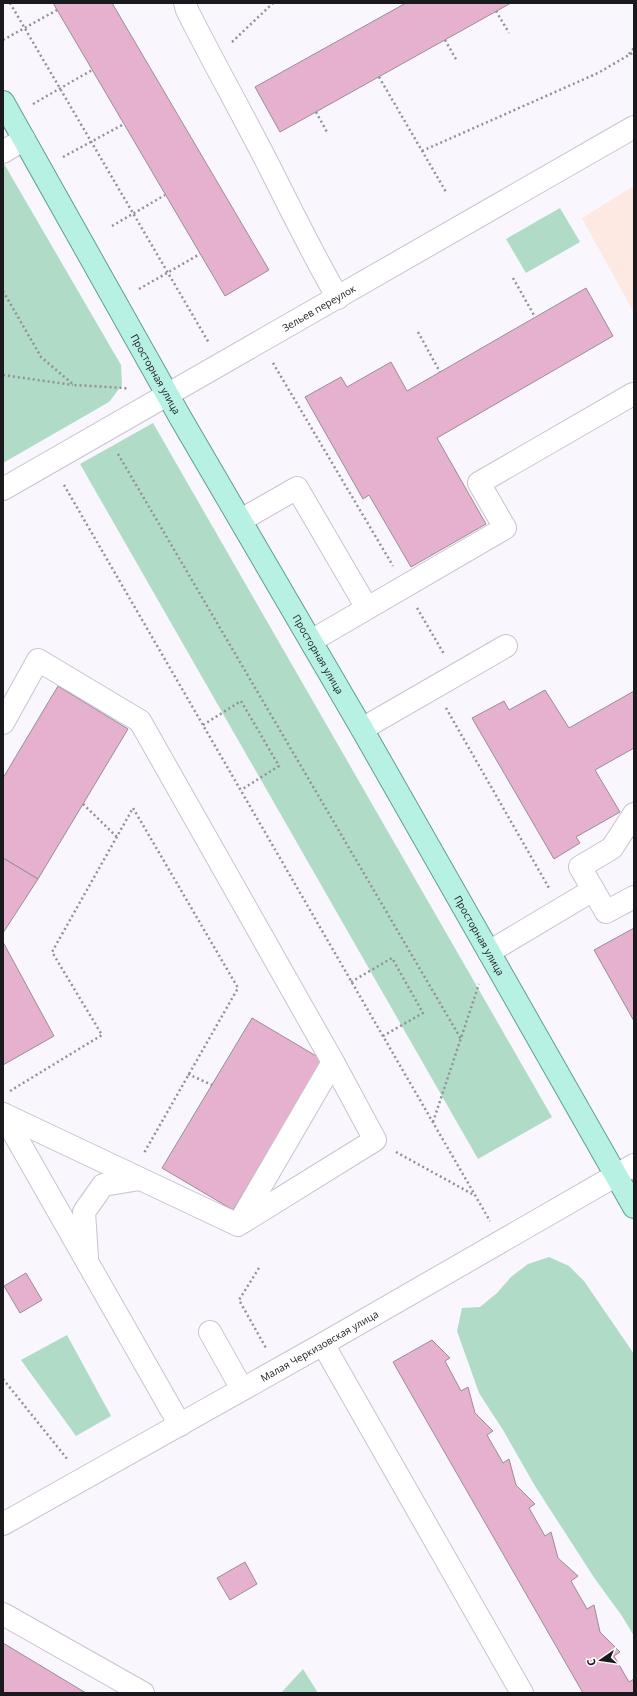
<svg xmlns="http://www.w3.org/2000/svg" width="637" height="1696" font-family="'Open Sans',sans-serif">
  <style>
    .commercial { fill: #fde9e2 }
    .green { fill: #b0dbc6 }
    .building { fill: #e6b0cf; stroke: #9a8e95 }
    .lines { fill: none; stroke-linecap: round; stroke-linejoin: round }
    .minor-casing { stroke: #c8c3cf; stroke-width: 24 }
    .major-casing { stroke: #619f93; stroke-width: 24 }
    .path { stroke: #939197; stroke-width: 2.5; stroke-dasharray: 2 3; stroke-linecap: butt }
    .minor { stroke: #fff; stroke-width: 22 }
    .major { stroke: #b7f1e4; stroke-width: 22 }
    .labels { text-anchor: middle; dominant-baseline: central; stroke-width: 3; stroke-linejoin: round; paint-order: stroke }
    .street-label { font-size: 10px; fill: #1a191d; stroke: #fff }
  </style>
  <rect width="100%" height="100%" fill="#f9f6fd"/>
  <polygon class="commercial" points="634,186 634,313 582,218"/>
  <g class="green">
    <polygon points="3,162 121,365 122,385 109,402 3,463"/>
    <polygon points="560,208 580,242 526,273 506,239"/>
    <polygon points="153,423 552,1117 478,1159 80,464"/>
    <polygon points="549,1257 569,1266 584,1281 634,1354 634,1636 622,1616 595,1579 535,1486 503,1430 479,1393 457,1331 462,1308 480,1307 497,1293 511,1277 528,1264"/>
    <polygon points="67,1335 111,1416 76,1436 21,1360"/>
    <polygon points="303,1669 318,1693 281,1693"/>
  </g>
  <g class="building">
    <polygon points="53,3 112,3 269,270 225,296"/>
    <polygon points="406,3 511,3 280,132 255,87"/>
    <polygon points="586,288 613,336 437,438 486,524 411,567 369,495 363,499 305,397 341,377 347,387 391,362 407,391"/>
    <polygon points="58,686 128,729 38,879 3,858 3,778"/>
    <polygon points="545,690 569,728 634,691 634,748 595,770 620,812 576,837 580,843 554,859 472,718 504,701 509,710"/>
    <polygon points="3,858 38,879 3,933"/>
    <polygon points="634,928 634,1021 594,950"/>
    <polygon points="3,942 54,1036 3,1065"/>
    <polygon points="252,1018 323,1060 233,1210 162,1168"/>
    <polygon points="26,1273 42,1300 20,1313 4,1286"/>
    <polygon points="432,1340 450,1358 445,1361 461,1391 468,1387 475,1413 493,1431 487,1435 503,1463 509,1459 516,1485 535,1504 529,1508 545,1536 551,1532 558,1558 578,1576 571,1581 587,1609 594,1605 600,1632 620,1652 614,1656 629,1682 634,1679 634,1693 583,1693 410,1392 393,1362"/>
    <polygon points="245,1562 257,1584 230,1600 217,1578"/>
    <polygon points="3,1643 86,1693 3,1693"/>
  </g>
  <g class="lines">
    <g class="minor-casing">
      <g id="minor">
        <path d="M185 3 187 10C213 62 242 113 269 166 291 210 313 255 338 298"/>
        <polyline points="3,152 24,139"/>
        <path id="s1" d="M3 489 634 127"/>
        <polyline points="241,520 297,488 367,608"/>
        <polyline points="311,641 505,528 479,483 633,394 634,396"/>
        <polyline points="3,723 38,660 140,721 333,1062 238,1225 3,1114"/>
        <polyline points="362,729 506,646"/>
        <polyline points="634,814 612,848 580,867 606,912 634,897"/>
        <polyline points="489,952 593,890"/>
        <polyline points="3,1114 180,1425"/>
        <polyline points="241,1223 375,1140 333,1062"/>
        <polyline points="87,1257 84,1212 103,1185 140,1179"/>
        <polyline points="210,1332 242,1389"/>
        <polyline points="323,1344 522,1693"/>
        <path id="s2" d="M3 1524 323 1344 634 1165"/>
        <polyline points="3,1614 143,1693"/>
      </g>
    </g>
    <g class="major-casing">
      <g id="major">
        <path id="s3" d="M3 102 180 417 362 729 634 1207"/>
      </g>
    </g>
    <g class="path">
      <polyline points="10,3 209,343"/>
      <polyline points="496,11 509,33"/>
      <polyline points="3,40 57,10"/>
      <polyline points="445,40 457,61"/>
      <polyline points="232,42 273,3"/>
      <polyline points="629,54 634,48"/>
      <polyline points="379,77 446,192"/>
      <polyline points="33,104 92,70"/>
      <polyline points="316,112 327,132"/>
      <polyline points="422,151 598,73 634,52"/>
      <polyline points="63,157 124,124"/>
      <polyline points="112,226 165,195"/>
      <polyline points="513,278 535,317"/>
      <polyline points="139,289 200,254"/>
      <polyline points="3,291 41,357 74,385 125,388 127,390"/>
      <polyline points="418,332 440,372"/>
      <polyline points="273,363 393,566"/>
      <polyline points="3,375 73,385"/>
      <polyline points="118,454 461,1039"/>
      <polyline points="64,485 490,1221"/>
      <polyline points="417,608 444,654"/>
      <polyline points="446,708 549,888"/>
      <polyline points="203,725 241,701 279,766 241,790"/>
      <polyline points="83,804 117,837"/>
      <polyline points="351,982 392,958 423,1013 383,1036"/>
      <polyline points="188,1074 212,1085"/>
      <polyline points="10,1091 102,1035 52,952 133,808 238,988 144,1153"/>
      <polyline points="433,1122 479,984"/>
      <polyline points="396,1152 474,1195"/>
      <polyline points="259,1268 239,1300 266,1348"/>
      <polyline points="3,1379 68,1460"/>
    </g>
    <use href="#minor" class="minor"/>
    <use href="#major" class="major"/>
  </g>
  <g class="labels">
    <g class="street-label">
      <text stroke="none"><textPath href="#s1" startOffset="364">Зельев переулок</textPath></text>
      <text stroke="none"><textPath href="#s3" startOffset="312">Просторная улица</textPath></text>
      <text stroke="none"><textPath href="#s3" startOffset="636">Просторная улица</textPath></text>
      <text stroke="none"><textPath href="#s3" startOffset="960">Просторная улица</textPath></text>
      <text stroke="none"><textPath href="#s2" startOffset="363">Малая Черкизовская улица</textPath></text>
    </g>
  </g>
  <rect width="637" height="1696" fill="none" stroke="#1a191d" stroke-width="8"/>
  <g transform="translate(601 1660) rotate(257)" stroke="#ffffff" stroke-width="3" paint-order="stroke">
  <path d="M0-3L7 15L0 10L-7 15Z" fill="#1a191d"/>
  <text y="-6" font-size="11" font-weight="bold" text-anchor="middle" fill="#1a191d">С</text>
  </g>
</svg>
